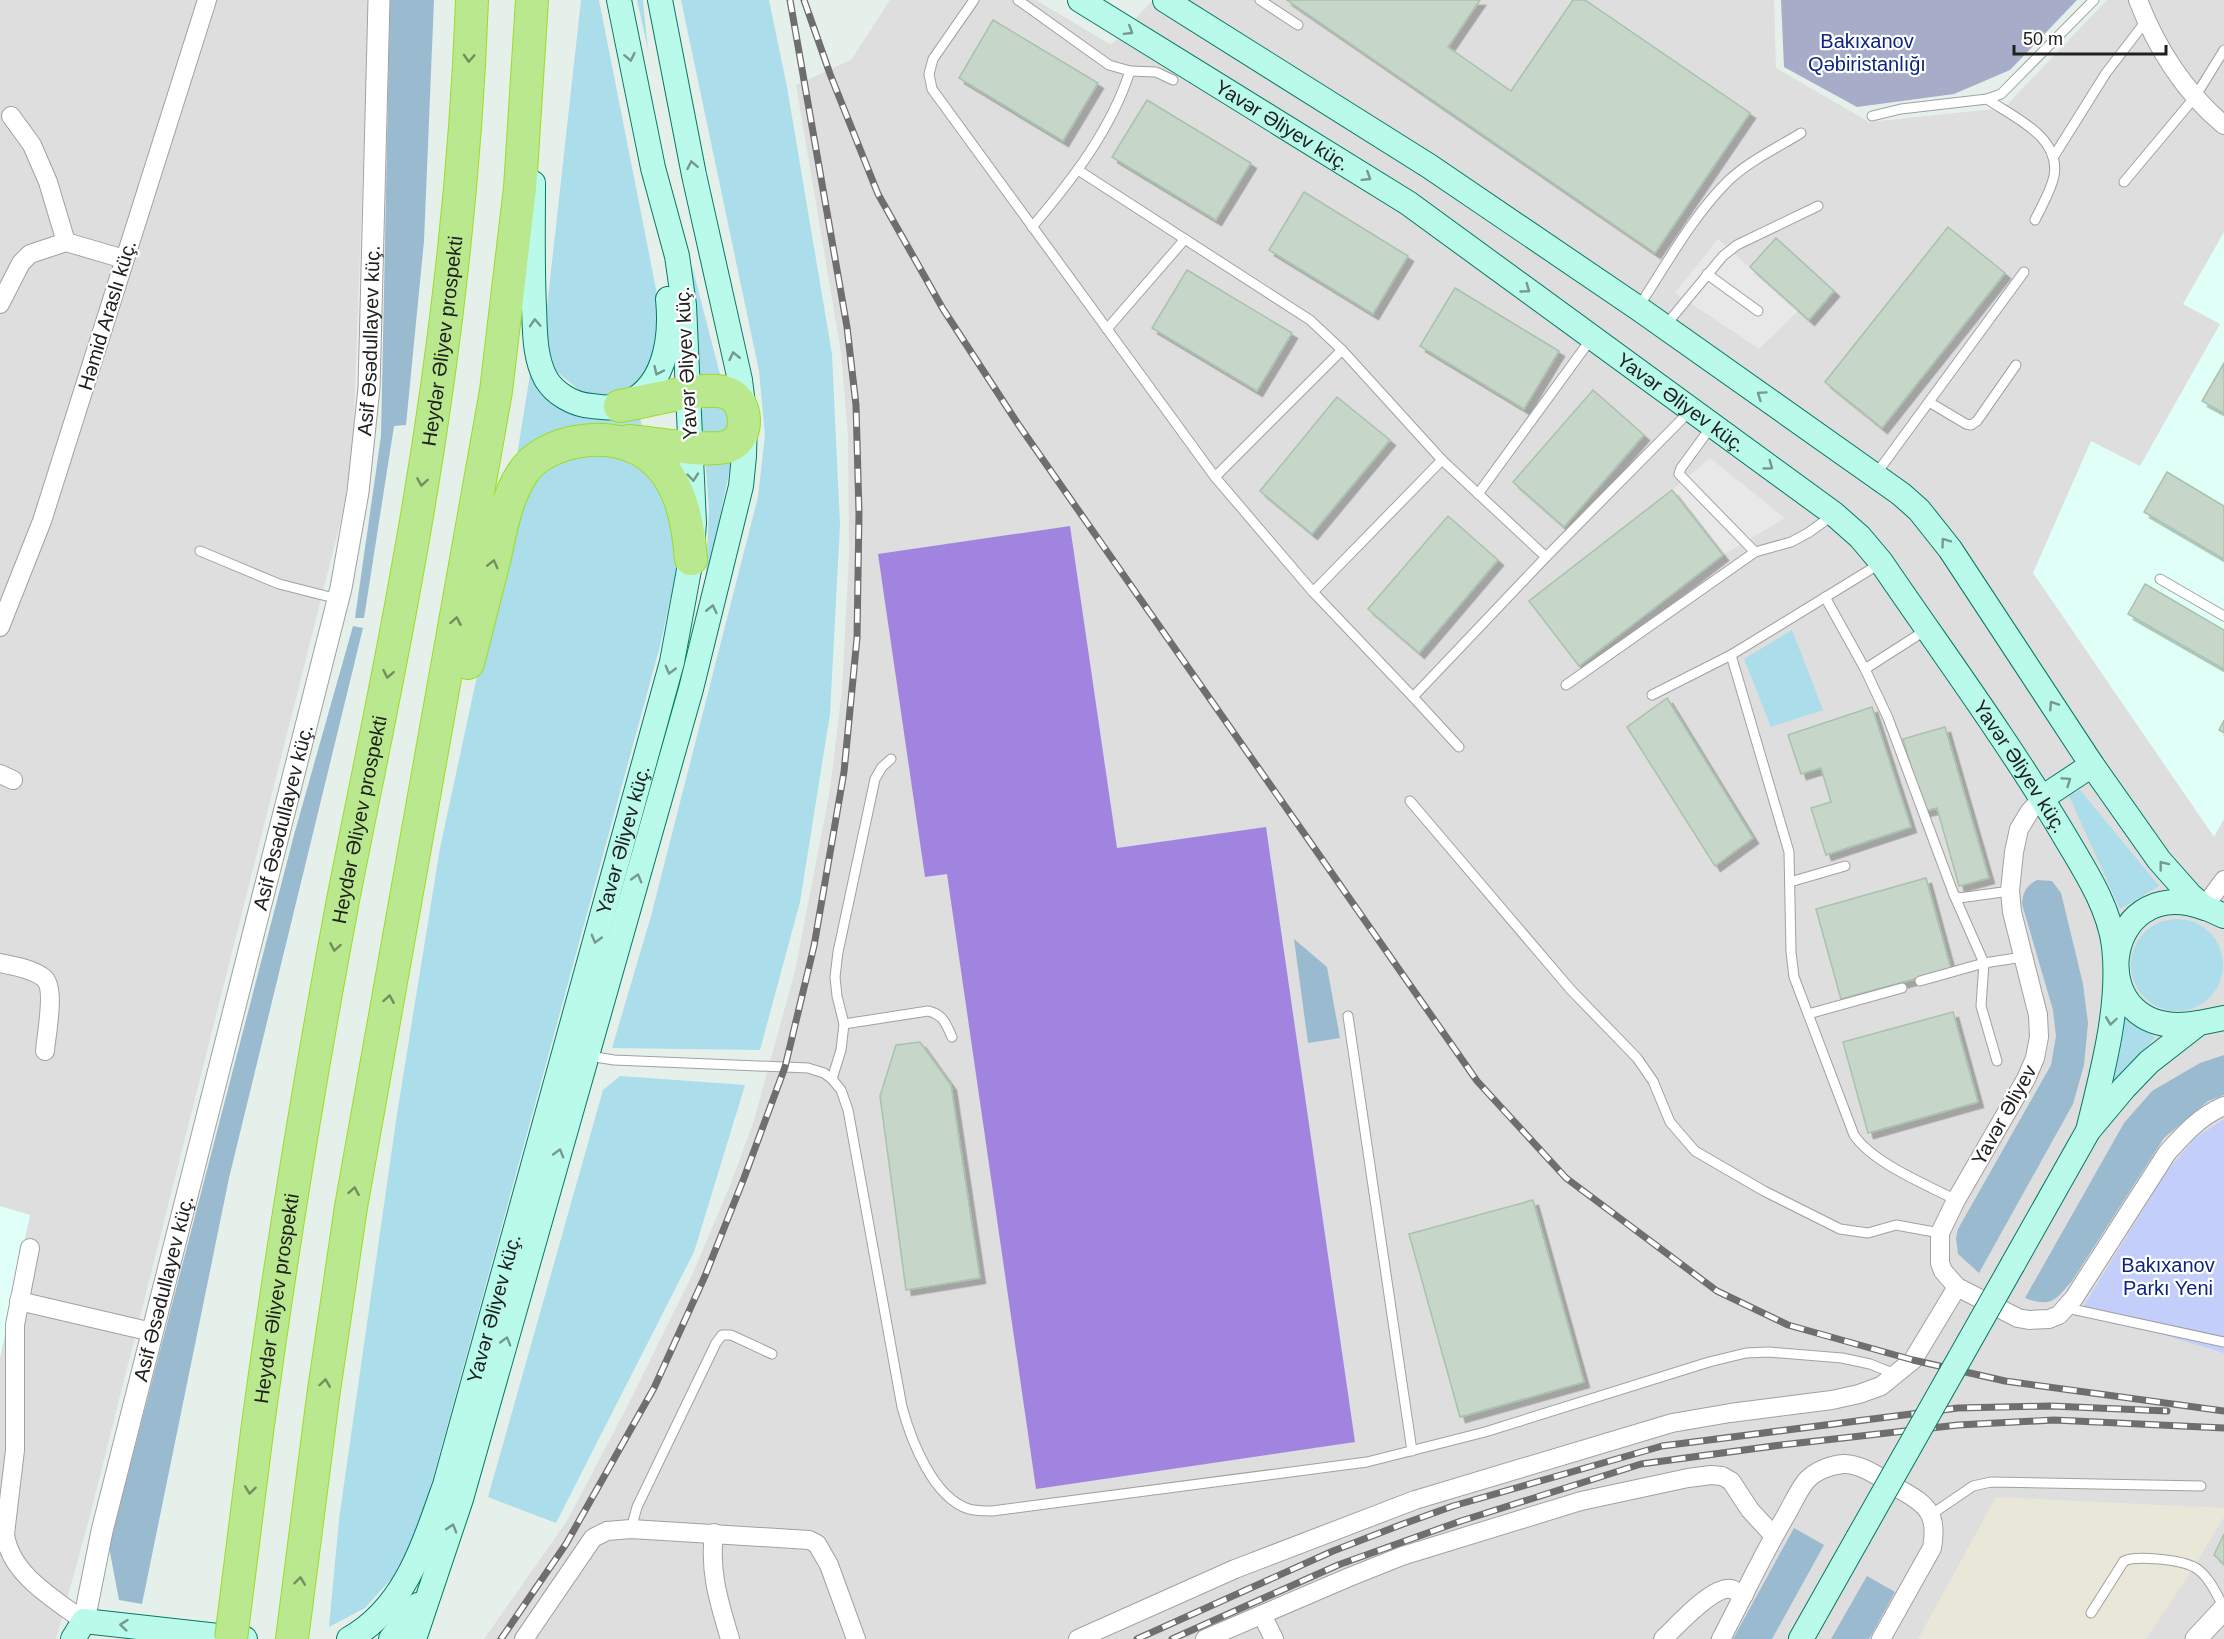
<svg xmlns="http://www.w3.org/2000/svg" width="2224" height="1639" font-family="Helvetica,sans-serif">
  <style>
    .residential { fill: #dddedd }
    .industrial { fill: #e9e7d8 }
    .education { fill: #e0fff6 }
    .grass { fill: #acddea }
    .forest { fill: #9abad0 }
    .cemetery { fill: #a7acc9 }
    .park { fill: #c3cffa }
    .pitch { fill: #a184e0 }
    .parking { fill: #e8e8e8 }
    .building { fill: #c6d7c9; stroke: #a8c2ac; stroke-width: 1.5; filter: url(#shadow) }
    .lines { fill: none; stroke-linecap: round; stroke-linejoin: round }
    .service-casing { stroke: #a1a1a1; stroke-width: 11 }
    .minor-casing { stroke: #a1a1a1; stroke-width: 20 }
    .tertiary-casing { stroke: #a1a1a1; stroke-width: 23 }
    .secondary-casing { stroke: #047963; stroke-width: 26 }
    .motorway-casing { stroke: #9bdd25; stroke-width: 34 }
    .service { stroke: #fff; stroke-width: 9 }
    .minor { stroke: #fff; stroke-width: 18 }
    .tertiary { stroke: #fff; stroke-width: 21 }
    .secondary { stroke: #bafaea; stroke-width: 24 }
    .motorway { stroke: #b9e88e; stroke-width: 32 }
    .rail-casing { stroke: #6e6e6e; stroke-width: 7 }
    .rail { stroke: #fff; stroke-width: 4.5; stroke-dasharray: 14; stroke-linecap: butt }
    .secondary-bridge-casing { stroke: #047963; stroke-width: 26; stroke-linecap: butt }
    .motorway-bridge-casing { stroke: #9bdd25; stroke-width: 34; stroke-linecap: butt }
    .secondary-bridge { stroke: #bafaea; stroke-width: 24 }
    .motorway-bridge { stroke: #b9e88e; stroke-width: 32 }
    .oneway { stroke: #75988f }
    .oneway2 { stroke: #748e5c }
    .labels { text-anchor: middle; dominant-baseline: central; stroke-width: 4.5; stroke-linejoin: round; paint-order: stroke }
    .park-label { font-size: 20px; fill: #0b2480; stroke: #fff }
    .street-label { font-size: 20px; fill: #202020; stroke: #fff }
  </style>
  <defs>
    <filter id="shadow"><feDropShadow dx="5.5" dy="5.5" stdDeviation="0" flood-color="#0004"/></filter>
  </defs>
  <rect width="100%" height="100%" fill="#e6f0ea"/>
  <g class="residential">
    <polygon points="0,0 369,0 353,448 343,512 88,1523 56,1639 0,1639"/>
    <polygon points="890,0 1036,0 1111,45 1153,0 1774,0 1776,68 1869,122 2004,108 2107,0 2224,0 2224,1639 484,1639 567,1521 629,1403 693,1273 731,1183 754,1120 795,971 830,790 842,689 849,555 848,436 841,352 796,85 851,60"/>
  </g>
  <polygon class="industrial" points="1996,1497 2224,1508 2224,1517 2194,1567 2146,1639 1918,1639"/>
  <g class="education">
    <polygon points="2224,232 2224,819 2214,837 2033,573 2091,441 2140,466 2220,324 2183,304"/>
    <polygon points="0,1206 30,1215 0,1358"/>
  </g>
  <g class="grass">
    <polygon points="581,0 599,0 657,294 658,328 656,351 638,386 618,396 599,396 579,390 558,373 548,358 545,325"/>
    <polygon points="637,0 643,0 648,50"/>
    <polygon points="681,0 769,0 787,87 832,354 840,525 830,714 800,902 760,1050 612,1048 651,916 758,497 765,435 759,371"/>
    <polygon points="692,266 722,382 694,384"/>
    <polygon points="531,368 541,388 637,416 640,419 642,424 639,431 515,468"/>
    <circle cx="713" cy="420" r="15"/>
    <polygon points="619,449 660,478 677,526 676,573 660,646 421,1522 393,1577 365,1608 329,1627 339,1519 397,1114 440,848 514,504 546,462"/>
    <polygon points="705,456 732,458 705,590 709,511"/>
    <polygon points="1792,630 1823,710 1771,727 1744,659"/>
    <polygon points="2080,790 2159,886 2120,909 2069,796"/>
    <circle cx="2177" cy="965" r="46"/>
    <polygon points="2125,1019 2155,1037 2105,1099"/>
    <polygon points="620,1076 745,1085 694,1252 556,1523 488,1497 603,1090"/>
  </g>
  <g class="forest">
    <polygon points="390,0 434,0 424,241 406,425 394,426 364,618 355,618 381,436"/>
    <polygon points="353,626 363,628 229,1178 142,1604 119,1600 109,1547 294,835"/>
    <path d="M2037 880 2052 881 2061 893 2083 984 2088 1023 2084 1065 2073 1104 1979 1273 1958 1254 1956 1238 1958 1229 2051 1065 2056 1036 2053 1010 2022 904C2023 892 2026 886 2037 880Z"/>
    <polygon points="1294,939 1327,967 1340,1038 1308,1043"/>
    <path d="M2224 1055V1095L2208 1101 2164 1138 2072 1281C2055 1300 2052 1308 2025 1298L2124 1123 2152 1091 2200 1063Z"/>
    <polygon points="1794,1528 1824,1545 1772,1639 1733,1639"/>
    <polygon points="1867,1576 1895,1592 1869,1639 1831,1639"/>
  </g>
  <polygon class="cemetery" points="1781,0 2077,0 2010,70 1954,94 1857,107 1784,67"/>
  <polygon class="park" points="2224,1119 2224,1353 2081,1310 2167,1171 2195,1138"/>
  <polygon class="pitch" points="1070,526 1117,848 1266,827 1355,1442 1036,1489 947,874 925,877 878,554"/>
  <g class="parking">
    <polygon points="1718,239 1798,311 1759,349 1675,293"/>
    <polygon points="1710,458 1785,518 1723,555 1672,490"/>
  </g>
  <g class="building">
    <polygon points="1287,0 1480,0 1448,47 1511,91 1573,0 1585,0 1750,113 1655,253"/>
    <polygon points="993,20 1098,83 1063,141 959,78"/>
    <polygon points="1147,100 1251,163 1216,220 1112,157"/>
    <polygon points="1304,192 1408,256 1373,314 1269,250"/>
    <polygon points="1948,227 2005,273 1882,428 1825,382"/>
    <polygon points="1776,238 1834,291 1809,320 1750,267"/>
    <polygon points="1187,270 1292,333 1257,391 1152,328"/>
    <polygon points="1455,288 1559,351 1524,409 1420,346"/>
    <polygon points="2224,363 2224,413 2202,401"/>
    <polygon points="1593,390 1644,435 1564,527 1513,482"/>
    <polygon points="1337,397 1390,440 1312,534 1260,491"/>
    <polygon points="2167,472 2224,506 2224,559 2144,512"/>
    <polygon points="1672,490 1723,555 1579,666 1529,601"/>
    <polygon points="1448,516 1498,560 1419,653 1368,609"/>
    <polygon points="2145,584 2224,630 2224,669 2128,614"/>
    <polygon points="1667,698 1753,838 1715,866 1627,727"/>
    <polygon points="1872,707 1911,827 1826,855 1811,808 1831,802 1821,768 1801,774 1788,735"/>
    <polygon points="2224,720 2224,733 2219,730"/>
    <polygon points="1945,727 1989,878 1959,886 1937,808 1924,811 1903,739"/>
    <polygon points="1926,878 1951,969 1841,999 1816,909"/>
    <polygon points="1953,1012 1978,1102 1868,1133 1843,1042"/>
    <polygon points="920,1042 951,1085 980,1278 906,1290 880,1096 896,1045"/>
    <polygon points="1533,1200 1584,1382 1460,1417 1409,1234"/>
    <polygon points="2224,1534 2224,1564 2214,1555"/>
  </g>
  <g class="lines">
    <g class="service-casing">
      <g id="service">
        <polyline points="974,0 933,59 929,74 932,89 1215,477 1313,592 1413,697 1546,557 1691,410"/>
        <path d="M1018 0 1109 65 1130 71C1111 130 1072 180 1032 227"/>
        <polyline points="1260,0 1298,25"/>
        <polyline points="1130,71 1156,72 1173,80"/>
        <path d="M1987 99C2015 118 2061 137 2054 176 2051 191 2041 207 2035 220"/>
        <polyline points="1872,116 1901,109 1987,99 2001,94 2094,0"/>
        <polyline points="2054,156 2106,73 2146,21"/>
        <polyline points="1078,170 1310,320 1342,350 1442,460 1546,557"/>
        <polyline points="2124,182 2195,97 2224,50"/>
        <polyline points="1707,274 1758,311"/>
        <path d="M1638 308C1666 265 1692 217 1728 181 1749 161 1777 148 1801 133"/>
        <polyline points="1665,326 1723,256 1737,245 1818,206"/>
        <polyline points="1107,329 1185,239"/>
        <polyline points="1929,402 1966,424 1971,425 1977,421 2016,365"/>
        <polyline points="1711,427 1681,468 1679,474 1755,552"/>
        <polyline points="1876,474 2024,272"/>
        <polyline points="1215,477 1342,350"/>
        <polyline points="1478,494 1591,339"/>
        <polyline points="200,551 279,584 338,599"/>
        <path d="M1881 563 1731 655 1789 852 1791 952 1794 977 1854 1135C1873 1163 1925 1184 1956 1200"/>
        <polyline points="2160,579 2224,616"/>
        <polyline points="1313,592 1442,460"/>
        <polyline points="1825,597 1865,669 1888,718 1954,895 1959,898 2010,891"/>
        <polyline points="1865,669 1926,630"/>
        <polyline points="1566,685 1755,552 1791,542 1808,533 1833,515"/>
        <polyline points="1652,695 1731,655"/>
        <polyline points="1413,697 1459,747"/>
        <path d="M891 759 882 767 875 779 838 952 835 977 837 996 844 1024 841 1050 832 1079 841 1090 848 1110 902 1407C911 1440 933 1498 969 1509 976 1511 984 1511 992 1511L1367 1462 1485 1432 1709 1362 1746 1353 1768 1352 1842 1358 1870 1364 1895 1374"/>
        <polyline points="1410,801 1571,990 1637,1058 1653,1081 1670,1122 1695,1151 1764,1191 1840,1229 1868,1233 1896,1225 1940,1233"/>
        <polyline points="1790,882 1845,866"/>
        <polyline points="1920,981 1984,963 1954,895"/>
        <polyline points="1808,1014 1902,988"/>
        <polyline points="1348,1016 1412,1451"/>
        <path d="M844 1024 928 1011C943 1014 946 1024 952 1037"/>
        <polyline points="589,1056 614,1060 808,1068 824,1073 832,1079"/>
        <polyline points="1997,1061 1981,1006 1984,963 2023,957"/>
        <polyline points="2067,1308 2224,1342"/>
        <polyline points="1932,1514 1973,1486 1991,1482 2201,1486"/>
        <polyline points="631,1529 637,1507 716,1343 722,1335 731,1335 772,1354"/>
        <path d="M2091 1613 2124 1561C2137 1555 2181 1560 2194 1567 2208 1574 2217 1595 2224 1608"/>
      </g>
    </g>
    <g class="minor-casing">
      <g id="minor">
        <path d="M2138 0C2156 47 2185 93 2224 125"/>
        <polyline points="11,116 32,145 48,182 66,242"/>
        <polyline points="0,304 21,263 30,254 66,242 124,259"/>
        <polyline points="0,627 42,521 207,0"/>
        <polyline points="0,774 13,780"/>
        <path d="M2042 798 2030 811 2019 829 2014 852 2010 891 2012 912 2038 1015 2039 1037 2035 1058 2026 1079 1956 1200 1940 1233V1263L1943 1271 1957 1287 2018 1318 2029 1320 2049 1319 2059 1315 2074 1298 2167 1153C2184 1134 2200 1116 2224 1106"/>
        <polyline points="2204,907 2224,880"/>
        <path d="M0 963C14 966 33 969 44 978 56 988 46 1036 45 1051"/>
        <path d="M30 1248 15 1325V1450L5 1534C10 1574 54 1599 84 1621"/>
        <polyline points="19,1301 152,1332"/>
        <path d="M714 1533C709 1572 719 1602 730 1639"/>
        <polyline points="1262,1615 1274,1639"/>
        <polyline points="524,1639 593,1538 607,1531 631,1529 809,1540 817,1544 829,1565 856,1639"/>
        <polyline points="1078,1639 1235,1569 1415,1500 1672,1423 1730,1413 1832,1400 1859,1394 1881,1386 1913,1360 1957,1287"/>
        <polyline points="1205,1639 1347,1578 1402,1556 1581,1501 1688,1478 1711,1475 1722,1476 1731,1481 1750,1510 1774,1536"/>
        <path d="M1663 1639C1677 1626 1712 1586 1731 1589 1735 1590 1740 1594 1744 1595"/>
        <path d="M1721 1639C1742 1599 1762 1556 1785 1517 1792 1505 1798 1491 1806 1481 1815 1471 1830 1465 1843 1464 1862 1463 1885 1481 1901 1490 1928 1505 1938 1515 1932 1548L1881 1639"/>
      </g>
    </g>
    <g class="tertiary-casing">
      <g id="tertiary">
        <path id="s1" d="M84 1621 102 1531 341 588 358 492 369 388 379 0"/>
        <polyline points="2196,1639 2224,1609"/>
      </g>
    </g>
    <g class="secondary-casing">
      <g id="secondary">
        <path id="s2" d="M1080 0 1408 203 1834 514 1860 537 1881 562C1943 653 2008 741 2064 835 2084 869 2109 906 2114 946 2121 1006 2102 1073 2088 1131"/>
        <polyline points="1165,0 1429,166 1638,308 1901,494 1919,510 1950,549 2092,765 2159,860 2190,895 2204,907 2224,916"/>
        <path d="M533 183C533 224 532 265 534 307 535 330 534 357 546 379 555 394 574 405 592 406 600 407 611 409 619 406 665 393 672 339 668 299"/>
        <polyline points="2042,798 2092,765"/>
        <path d="M2198 1023C2079 1045 2098 868 2205 908"/>
        <polyline points="2013,1264 2088,1131 2124,1088 2149,1062 2199,1023 2224,1018"/>
        <polyline points="84,1621 245,1639"/>
        <polyline points="73,1639 84,1621"/>
        <path id="s3" d="M349 1639C406 1607 424 1543 445 1485L672 662 691 559 694 523 684 305 677 256 653 168 619 0"/>
        <polyline points="391,1639 418,1605"/>
        <polyline points="414,1639 461,1499 691,689 741,486 744,456 745,420 740,380 694,175 660,0"/>
        <polyline points="1801,1639 1858,1538"/>
      </g>
    </g>
    <g class="motorway-casing">
      <g id="motorway">
        <path d="M620 406C646 402 700 386 724 392 749 397 752 442 725 447 703 452 654 443 629 441"/>
        <path d="M468 663C477 628 486 592 495 557 501 529 506 499 522 474 533 456 555 446 575 442 624 433 663 452 680 500 687 519 689 539 691 559"/>
        <path id="s4" d="M257 1432C281 1254 310 1076 343 900 364 793 387 686 406 578 441 387 465 194 472 0"/>
        <polyline points="292,1639 323,1397 351,1207 496,391 520,188 532,0"/>
      </g>
    </g>
    <use href="#service" class="service"/>
    <use href="#minor" class="minor"/>
    <use href="#tertiary" class="tertiary"/>
    <use href="#secondary" class="secondary"/>
    <use href="#motorway" class="motorway"/>
    <g class="rail-casing">
      <g id="rail">
        <polyline points="804,0 830,74 878,194 943,309 1018,424 1477,1081 1566,1178 1717,1291 1788,1325 1913,1360 2005,1381 2224,1411"/>
        <polyline points="501,1639 566,1544 654,1388 705,1276 744,1178 785,1067 814,946 844,772 857,638 859,513 856,405 847,327 790,0"/>
        <polyline points="1137,1639 1333,1551 1403,1524 1453,1506 1662,1446 1958,1408 2051,1406 2167,1411"/>
        <polyline points="1172,1639 1338,1565 1461,1521 1641,1464 1781,1445 1958,1425 2054,1420 2224,1428"/>
      </g>
    </g>
    <use href="#rail" class="rail"/>
    <g class="secondary-bridge-casing">
      <polyline id="secondary-bridge" points="1858,1538 2013,1264"/>
    </g>
    <g class="motorway-bridge-casing">
      <polyline id="motorway-bridge" points="231,1639 257,1432"/>
    </g>
    <use href="#secondary-bridge" class="secondary-bridge"/>
    <use href="#motorway-bridge" class="motorway-bridge"/>
  </g>
  <defs><path id="oneway-chevron" d="M-2-3.5L2.5 0L-2 3.5" fill="none" stroke-width="1.6" stroke-linecap="round" stroke-linejoin="round" transform="scale(1.5)"/></defs>
  <g class="oneway">
    <use href="#oneway-chevron" transform="translate(1129 31) rotate(32)"/>
    <use href="#oneway-chevron" transform="translate(630 57) rotate(78)"/>
    <use href="#oneway-chevron" transform="translate(692 165) rotate(-101)"/>
    <use href="#oneway-chevron" transform="translate(1367 177) rotate(32)"/>
    <use href="#oneway-chevron" transform="translate(1526 289) rotate(36)"/>
    <use href="#oneway-chevron" transform="translate(535 323) rotate(-93)"/>
    <use href="#oneway-chevron" transform="translate(734 356) rotate(-103)"/>
    <use href="#oneway-chevron" transform="translate(658 371) rotate(115)"/>
    <use href="#oneway-chevron" transform="translate(1761 395) rotate(-145)"/>
    <use href="#oneway-chevron" transform="translate(1769 466) rotate(36)"/>
    <use href="#oneway-chevron" transform="translate(693 477) rotate(85)"/>
    <use href="#oneway-chevron" transform="translate(1945 542) rotate(-126)"/>
    <use href="#oneway-chevron" transform="translate(712 609) rotate(-77)"/>
    <use href="#oneway-chevron" transform="translate(670 670) rotate(105)"/>
    <use href="#oneway-chevron" transform="translate(2053 705) rotate(-123)"/>
    <use href="#oneway-chevron" transform="translate(2067 781) rotate(-34)"/>
    <use href="#oneway-chevron" transform="translate(2163 865) rotate(-128)"/>
    <use href="#oneway-chevron" transform="translate(637 878) rotate(-74)"/>
    <use href="#oneway-chevron" transform="translate(596 939) rotate(105)"/>
    <use href="#oneway-chevron" transform="translate(2111 1021) rotate(98)"/>
    <use href="#oneway-chevron" transform="translate(559 1153) rotate(-74)"/>
    <use href="#oneway-chevron" transform="translate(506 1341) rotate(-74)"/>
    <use href="#oneway-chevron" transform="translate(452 1528) rotate(-73)"/>
    <use href="#oneway-chevron" transform="translate(124 1625) rotate(-174)"/>
  </g>
  <g class="oneway2">
    <use href="#oneway-chevron" transform="translate(469 58) rotate(93)"/>
    <use href="#oneway-chevron" transform="translate(422 482) rotate(99)"/>
    <use href="#oneway-chevron" transform="translate(493 564) rotate(-76)"/>
    <use href="#oneway-chevron" transform="translate(456 621) rotate(-80)"/>
    <use href="#oneway-chevron" transform="translate(388 674) rotate(101)"/>
    <use href="#oneway-chevron" transform="translate(335 947) rotate(100)"/>
    <use href="#oneway-chevron" transform="translate(389 999) rotate(-80)"/>
    <use href="#oneway-chevron" transform="translate(354 1191) rotate(-80)"/>
    <use href="#oneway-chevron" transform="translate(325 1383) rotate(-82)"/>
    <use href="#oneway-chevron" transform="translate(250 1490) rotate(97)"/>
    <use href="#oneway-chevron" transform="translate(300 1581) rotate(-83)"/>
  </g>
  <g class="labels">
    <g class="park-label">
      <text x="1867" y="41">Bakıxanov<tspan x="1867" dy="23">Qəbiristanlığı</tspan></text>
      <text x="2168" y="1265">Bakıxanov<tspan x="2168" dy="23">Parkı Yeni</tspan></text>
    </g>
    <g class="street-label">
      <text stroke="none"><textPath href="#s2" startOffset="238">Yavər Əliyev küç.</textPath></text>
      <text transform="translate(107 315) rotate(-73)">Həmid Araslı küç.</text>
      <text stroke="none"><textPath href="#s1" startOffset="1314">Asif Əsədullayev küç.</textPath></text>
      <text stroke="none"><textPath href="#s4" startOffset="1107">Heydər Əliyev prospekti</textPath></text>
      <text transform="translate(686 363) rotate(-93)">Yavər Əliyev küç.</text>
      <text stroke="none"><textPath href="#s2" startOffset="724">Yavər Əliyev küç.</textPath></text>
      <text stroke="none"><textPath href="#s2" startOffset="1228">Yavər Əliyev küç.</textPath></text>
      <text stroke="none"><textPath href="#s1" startOffset="828">Asif Əsədullayev küç.</textPath></text>
      <text stroke="none"><textPath href="#s4" startOffset="621">Heydər Əliyev prospekti</textPath></text>
      <text stroke="none"><textPath href="#s3" startOffset="855">Yavər Əliyev küç.</textPath></text>
      <text transform="translate(2004 1115) rotate(-61)">Yavər Əliyev</text>
      <text stroke="none"><textPath href="#s1" startOffset="342">Asif Əsədullayev küç.</textPath></text>
      <text stroke="none"><textPath href="#s4" startOffset="135">Heydər Əliyev prospekti</textPath></text>
      <text stroke="none"><textPath href="#s3" startOffset="369">Yavər Əliyev küç.</textPath></text>
    </g>
  </g>
  <path d="M2014 45v9h152v-9" fill="none" stroke="#202020" stroke-width="3"/>
  <text x="2023" y="45" font-size="18" fill="#202020" stroke="#ffffff" stroke-width="4.5" paint-order="stroke">50 m</text>
</svg>
